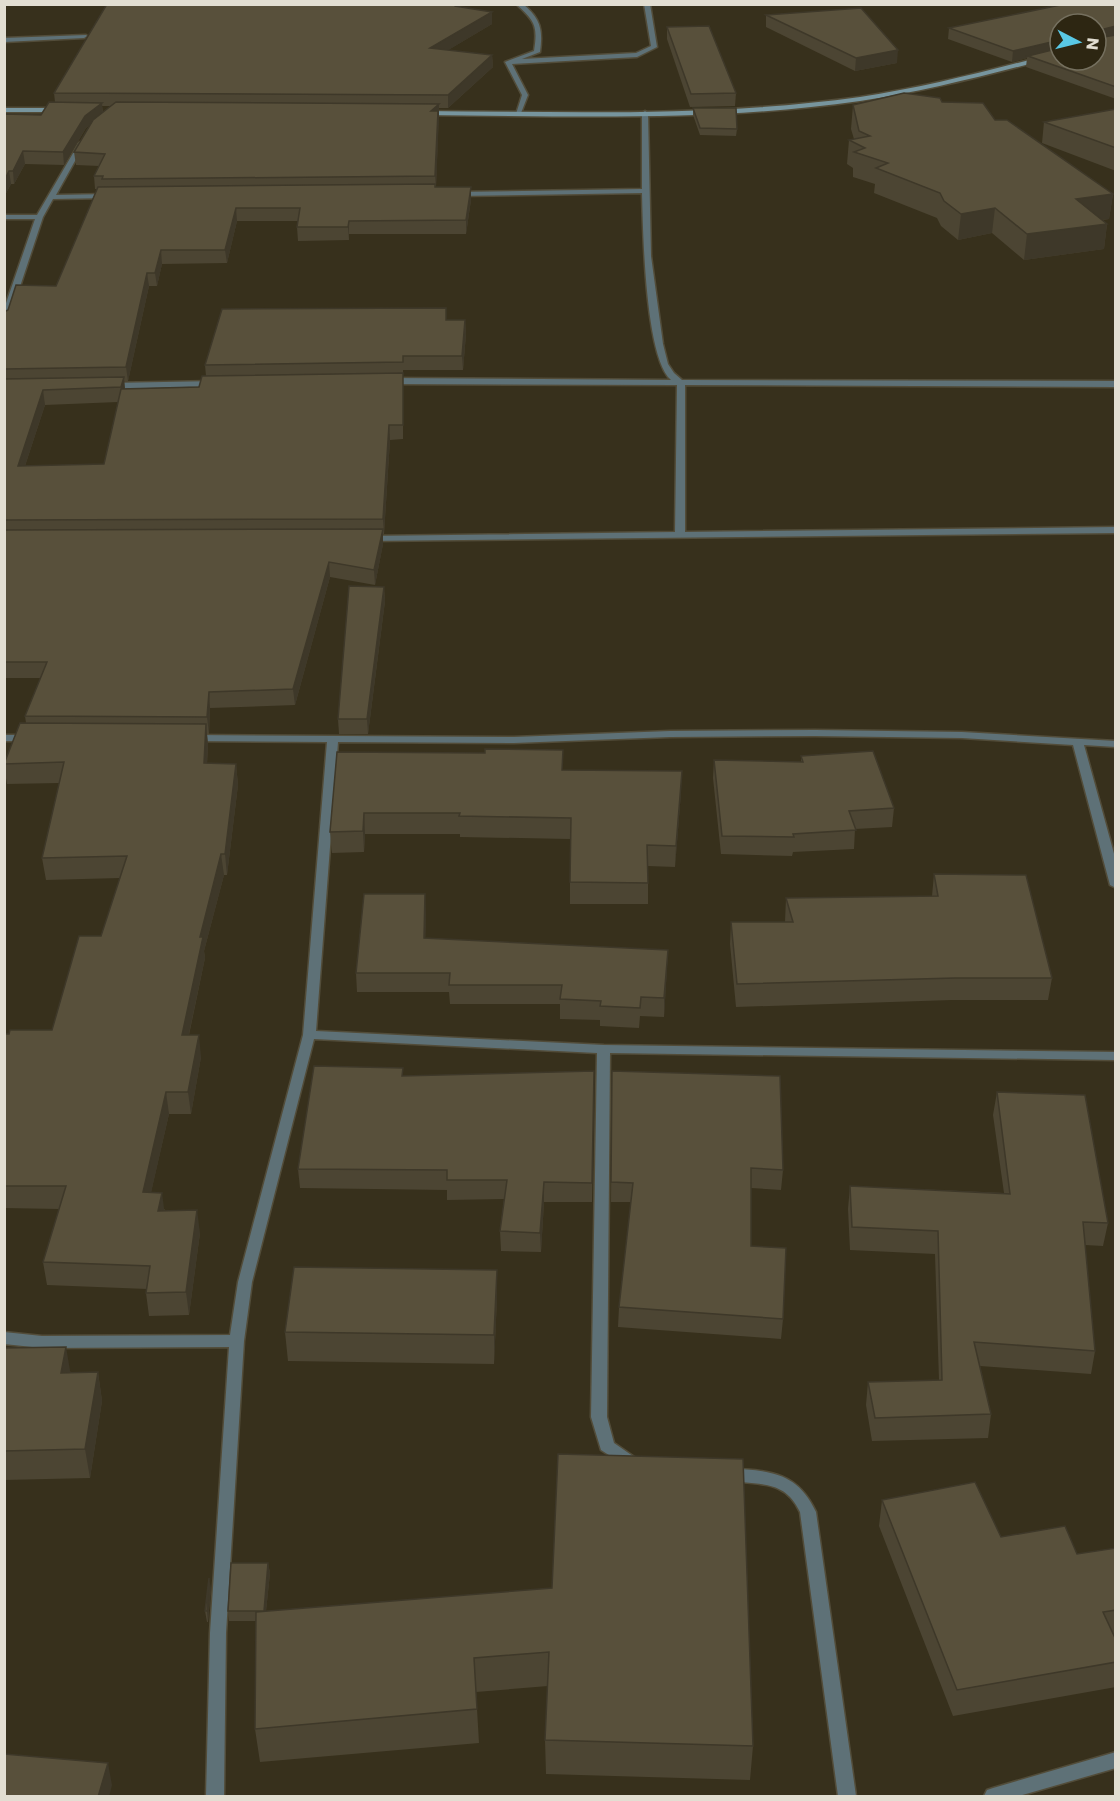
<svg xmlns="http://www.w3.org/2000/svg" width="1120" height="1801" font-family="Poppins,sans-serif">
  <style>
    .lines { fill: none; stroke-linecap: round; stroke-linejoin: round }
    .street-casing { stroke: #524c39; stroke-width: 3 }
    .secondary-casing { stroke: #524c39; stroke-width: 3 }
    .street { fill: #5e7177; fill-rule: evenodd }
    .secondary { fill: #77959e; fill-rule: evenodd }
    .wall { fill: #4c4533; fill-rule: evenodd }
    .shaded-wall { fill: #3e3829 }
    .building { fill: #58503b; stroke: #3e3829; stroke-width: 1.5 }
  </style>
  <rect width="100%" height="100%" fill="#37301c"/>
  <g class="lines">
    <g class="street-casing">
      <g id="street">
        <path d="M516 4H523C541 19 543 30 540 52L522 59 636 53 651 46 644 4H650L657 47 637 57 512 64 528 95 521 113 516 114 522 95 505 62 534 51C538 26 535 21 516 4Z"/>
        <polygon points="86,35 87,36 84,38 4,42 4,38"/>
        <path d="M645 111 648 113 651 256 663 344 668 364 674 373 682 380 1116 381V387L685 385V532L1116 527V533L366 541V537L369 536 675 532 677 385 387 384 383 381 387 378 671 380C645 358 643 230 642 193L456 196 452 194 456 192 642 189V113Z"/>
        <polygon points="82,141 85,143 56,195 109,194 113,196 109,198 53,199 43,217 8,323 4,325 4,309 35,219 4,219 4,215 37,215 79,143"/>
        <polygon points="216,381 220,384 219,386 111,389 107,386 111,383"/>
        <polygon points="815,730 962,732 1116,741 1116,747 1084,745 1116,861 1116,888 1110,885 1073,745 962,738 815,736 670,737 514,743 338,742 316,1031 604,1045 1116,1052 1116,1060 610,1053 607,1417 614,1443 640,1461 642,1465 640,1469 634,1471 601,1450 591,1417 597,1053 314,1039 252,1282 244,1341 226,1633 224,1796 206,1796 210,1633 229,1347 42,1348 4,1344 4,1332 42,1336 230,1335 238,1282 303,1035 327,742 192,741 187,738 192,735 514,737 670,731"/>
        <polygon points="4,735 30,735 35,738 30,741 4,741"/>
        <path d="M728 1468C769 1471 797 1471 816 1512L856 1796H838L800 1512C783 1475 753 1488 722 1478L720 1474 722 1470Z"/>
        <polygon points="1116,1752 1116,1768 1019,1796 984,1796 987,1790 993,1788"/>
      </g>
    </g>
    <g class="secondary-casing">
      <g id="secondary">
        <path d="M1060 52V56C994 73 928 91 860 101 715 122 569 116 423 115L420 113 423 111C569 112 715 117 860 97 928 87 994 69 1060 52Z"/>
        <polygon points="4,108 60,108 63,110 60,112 4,112"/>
      </g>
    </g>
    <use href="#street" class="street"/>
    <use href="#secondary" class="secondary"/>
  </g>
  <g class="wall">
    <polygon points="1116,4 1116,99 1026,67 1027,58 1012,62 948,39 949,28"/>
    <path d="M455 6 492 24 448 50 492 55 493 67 448 108H439L436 187 471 200 466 234H349V240L298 241 297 227 298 221H237L227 263 162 264 157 286H149L128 381H124L125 389 199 387 206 376 205 365 447 320H465L466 334 463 370H403V439L390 440 384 534H383V544L375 585 330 577 295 705 210 708 209 734H207L208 745 207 764H236L238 785 227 875H224L204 951 205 958 189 1035 201 1057 191 1114H169L151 1192 165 1210 200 1233 189 1315 149 1316 146 1293 147 1289 47 1285 43 1262 59 1209 4 1208V1034L52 1030 101 936 120 878 46 880 42 858 59 783 7 784 4 767V762L26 723 25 716 41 678H4V312L56 286 97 189H95L94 176 99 166 76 165 74 152 91 124 86 128 64 165 25 164 14 184H11L4 197V114L41 115 55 102 54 93ZM102 106H111L103 112ZM118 402 104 464 25 466 45 405Z"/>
    <polygon points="766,15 897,63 855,71 766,27"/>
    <polygon points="667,27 736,93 735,106 690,107 667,39"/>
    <polygon points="942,102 995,120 1113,194 1109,219 1103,220 1107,224 1104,249 1024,260 992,233 958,240 941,226 937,218 874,193 875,184 853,177 853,168 847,164 849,140 854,139 851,129 853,105"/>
    <polygon points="693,108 737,129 736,136 700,135 693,115"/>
    <polygon points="1116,109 1116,171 1042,143 1044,122"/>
    <polygon points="384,587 385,601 368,734 339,734 338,719"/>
    <polygon points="337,752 563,770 681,792 675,867 648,866 648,904 570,904 570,839 460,837 460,834 365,834 364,852 332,853 330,832"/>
    <polygon points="801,756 894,808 892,827 855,829 854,849 793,852 792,856 721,854 713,778 714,760 801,762"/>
    <polygon points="934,874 1052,978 1048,1000 952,1000 736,1007 730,944 731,922 785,922 786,898 932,896"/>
    <polygon points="426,913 425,938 668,950 664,1017 640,1016 639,1028 600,1026 600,1020 560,1019 560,1004 450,1004 449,992 357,992 356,973"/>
    <polygon points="594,1071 592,1202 544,1202 541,1252 501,1251 500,1231 504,1199 447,1200 447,1190 300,1188 298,1169 404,1076"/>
    <polygon points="612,1071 783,1170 781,1190 751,1188 751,1246 783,1319 781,1339 618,1327 619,1307 631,1202 611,1202"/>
    <polygon points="997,1092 1108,1223 1103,1246 1085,1245 1095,1351 1091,1374 980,1366 991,1414 988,1438 872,1441 866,1405 868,1382 939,1380 935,1254 850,1250 848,1209 850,1186 1004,1193 993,1115"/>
    <polygon points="497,1270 497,1298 494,1364 288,1361 285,1332"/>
    <polygon points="4,1348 71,1372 98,1372 102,1401 90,1478 4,1480"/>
    <polygon points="882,1500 1001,1537 1077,1554 1116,1548 1116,1635 1114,1635 1116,1640 1116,1687 953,1716 879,1526"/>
    <polygon points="268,1563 270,1573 266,1611 552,1588 753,1746 750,1780 546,1774 545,1740 548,1686 476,1692 479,1743 260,1762 255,1729 256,1621 229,1621 228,1611"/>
    <polygon points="211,1588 208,1622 207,1622 205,1611"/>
  </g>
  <g class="shaded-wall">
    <polygon points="492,12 492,24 430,61 430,48"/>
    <polygon points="1116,26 1116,37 1096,41 1096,31"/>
    <polygon points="1060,40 1060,51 1028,56 1027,58 1012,62 1013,51"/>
    <polygon points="898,50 897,63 855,71 856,58"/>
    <polygon points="492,55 493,67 448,108 448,95"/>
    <polygon points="102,103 103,115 86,128 64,165 63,152 85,116"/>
    <polygon points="439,104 439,117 436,189 431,111"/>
    <polygon points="23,151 25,164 14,184 13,171"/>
    <polygon points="9,171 11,184 4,197 4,181"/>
    <polygon points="471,187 471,200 466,234 466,220"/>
    <polygon points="1113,194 1109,219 1073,224 1076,199"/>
    <polygon points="236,208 237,221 227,263 225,250"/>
    <polygon points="995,208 992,233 958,240 961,214"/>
    <polygon points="349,221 349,240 348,227"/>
    <polygon points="1107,224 1104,249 1024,260 1027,234"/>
    <polygon points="161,250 162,264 157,286 155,273"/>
    <polygon points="147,273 149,286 128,381 126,367"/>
    <polygon points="465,320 466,334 463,370 462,356"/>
    <polygon points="124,377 125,391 123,402 121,387"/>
    <polygon points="43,390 45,405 20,481 18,466"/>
    <polygon points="389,425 390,440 384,534 383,519"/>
    <polygon points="383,529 383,544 375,585 374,570"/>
    <polygon points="329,562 330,577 295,705 293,689"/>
    <polygon points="384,587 385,601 368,734 367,719"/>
    <polygon points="209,692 210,708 209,734 207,717"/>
    <polygon points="206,724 208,745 206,784 204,763"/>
    <polygon points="236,764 238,785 227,875 225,854"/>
    <polygon points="682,771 681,792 675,867 676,846"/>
    <polygon points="364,813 365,834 364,852 363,831"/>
    <polygon points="221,854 224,875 204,951 205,958 184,1057 182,1035 200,937"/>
    <polygon points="425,894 426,913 425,957 424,938"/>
    <polygon points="668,950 667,969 664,1017 664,998"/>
    <polygon points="199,1035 201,1057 191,1114 188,1092"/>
    <polygon points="166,1092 169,1114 146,1215 143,1192"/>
    <polygon points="544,1182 544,1202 541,1252 540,1233"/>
    <polygon points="162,1193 165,1216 158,1211"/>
    <polygon points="197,1210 200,1233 189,1315 186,1292"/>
    <polygon points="497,1270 497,1298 494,1364 494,1335"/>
    <polygon points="66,1347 71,1376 61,1373"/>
    <polygon points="98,1372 102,1401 90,1478 85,1449"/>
    <polygon points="268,1563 270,1573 265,1621 264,1611"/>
    <polygon points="209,1578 211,1588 208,1622 207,1611"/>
    <polygon points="108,1763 112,1785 109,1797 98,1797"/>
  </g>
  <g class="building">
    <polygon points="107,4 454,4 455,6 492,12 430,48 492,55 448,95 54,93"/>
    <polygon points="1065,4 1116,4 1116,26 1096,31 1096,24 1060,24 1060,40 1013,51 949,28"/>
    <polygon points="861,8 898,50 856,58 766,15"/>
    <polygon points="709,26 736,93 691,94 667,27"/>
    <polygon points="1096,32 1098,38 1116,35 1116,87 1028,56 1060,48 1060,60 1096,60"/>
    <polygon points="904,93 940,98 942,102 983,103 995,120 1007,120 1113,194 1076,199 1107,224 1027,234 995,208 961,214 944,201 940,193 876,168 888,163 854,152 865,148 849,140 870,136 859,131 853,105"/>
    <polygon points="49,102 102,103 85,116 63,152 23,151 13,171 9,171 4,181 4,114 41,115"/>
    <polygon points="116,102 439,104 431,111 438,111 435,176 102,179 103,176 94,176 105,154 74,152 93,120"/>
    <polygon points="693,108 736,108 737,129 700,128"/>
    <polygon points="1116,109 1116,148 1044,122"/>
    <polygon points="435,184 435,187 471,187 466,220 349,221 348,227 297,227 300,208 236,208 225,250 161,250 155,273 147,273 126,367 4,369 4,312 8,310 16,285 56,286 98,187"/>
    <polygon points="446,308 446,320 465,320 462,356 403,356 403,362 205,365 222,309"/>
    <polygon points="403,373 403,425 389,425 383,519 4,520 4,379 124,377 121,387 43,390 18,466 104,464 121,389 199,387 202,376"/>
    <polygon points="383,529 374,570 329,562 293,689 209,692 207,717 25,716 47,662 4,662 4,530"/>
    <polygon points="349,586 384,587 367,719 338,719"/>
    <polygon points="20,723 206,724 204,763 236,764 225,854 221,854 200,937 203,937 182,1035 199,1035 188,1092 166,1092 143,1192 162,1193 158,1211 197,1210 186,1292 146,1293 150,1266 43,1262 66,1186 4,1186 4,1034 9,1034 10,1030 52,1030 79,936 101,936 127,856 42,858 64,762 4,764"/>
    <polygon points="485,749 563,750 562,770 682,771 676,846 647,845 648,883 570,882 571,818 459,816 460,813 364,813 363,831 330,832 337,752 485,753"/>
    <polygon points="873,751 894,808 849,811 856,830 793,834 794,837 722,836 714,760 803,762 801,756"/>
    <polygon points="934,874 1026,875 1052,978 955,978 737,984 731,922 793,922 786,898 938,896"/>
    <polygon points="364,894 425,894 424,938 668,950 664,998 641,997 640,1008 600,1006 601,1001 560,999 562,985 449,985 450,973 356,973"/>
    <polygon points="314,1066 403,1068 402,1076 594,1071 592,1183 544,1182 540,1233 500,1231 507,1180 447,1180 447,1170 298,1169"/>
    <polygon points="612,1071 780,1076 783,1170 751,1168 751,1246 786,1248 783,1319 619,1307 633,1183 611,1182"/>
    <polygon points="997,1092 1085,1095 1108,1223 1083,1222 1095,1351 974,1342 991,1414 875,1418 868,1382 942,1380 938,1231 852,1227 850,1186 1010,1194"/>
    <polygon points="294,1267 497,1270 494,1335 285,1332"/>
    <polygon points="66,1347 61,1373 98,1372 85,1449 4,1451 4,1348"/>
    <polygon points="558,1454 743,1459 753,1746 545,1740 549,1652 474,1658 477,1709 255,1729 256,1612 552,1588"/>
    <polygon points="975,1482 1001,1537 1065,1526 1077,1554 1116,1548 1116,1610 1103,1612 1116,1640 1116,1662 957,1690 882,1500"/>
    <polygon points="231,1563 268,1563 264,1611 228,1611"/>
    <polygon points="209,1578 207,1611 205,1611"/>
    <polygon points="4,1754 108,1763 98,1797 4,1797"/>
  </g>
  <rect width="1120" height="1801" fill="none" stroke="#e2ded2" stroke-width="12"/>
  <g transform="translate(1078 42) rotate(97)"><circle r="28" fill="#2d2612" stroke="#75705f" stroke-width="1.5"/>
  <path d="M0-4.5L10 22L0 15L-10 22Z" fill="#59c8e5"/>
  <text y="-9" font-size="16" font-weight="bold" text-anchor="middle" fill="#e2ded2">N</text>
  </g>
</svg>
